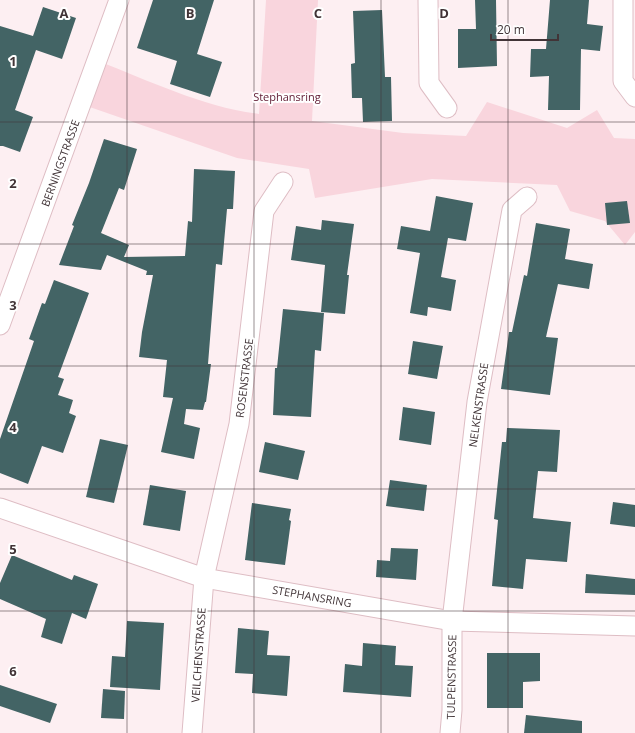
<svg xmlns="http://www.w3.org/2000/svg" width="635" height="733" font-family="'Open Sans',sans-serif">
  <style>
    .green { fill: #f9d5dd }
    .building { fill: #436465 }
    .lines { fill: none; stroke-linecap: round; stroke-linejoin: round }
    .street-casing { stroke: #debdc4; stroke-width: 21 }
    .street { stroke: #fff; stroke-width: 19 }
    .grid { fill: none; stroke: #413437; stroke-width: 1; stroke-opacity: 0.55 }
    .labels { text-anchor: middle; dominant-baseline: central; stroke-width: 4; stroke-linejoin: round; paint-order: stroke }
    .park-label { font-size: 11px; fill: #601b33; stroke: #fff }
    .street-label { font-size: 11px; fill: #413437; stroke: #fff }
    .grid-label { font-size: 13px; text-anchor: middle; font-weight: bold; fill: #413437; stroke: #fff; stroke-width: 4; stroke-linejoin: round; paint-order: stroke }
  </style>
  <rect width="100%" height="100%" fill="#fdeff2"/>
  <path class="green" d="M266 0H318L312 121 403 133 466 136 487 102 567 128 597 110 614 138 635 139V232L625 245 605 221 570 211 557 185 432 179 315 198 309 169 237 158 81 104 98 61C150 81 203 107 259 114Z"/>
  <g class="building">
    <polygon points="153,0 214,0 197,54 222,62 210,97 170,84 177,61 137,48"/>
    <polygon points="475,0 496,0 497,66 458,68 458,29 476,29"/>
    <polygon points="550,0 589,0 587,24 603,26 600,51 581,49 580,110 548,110 549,76 530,77 531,49 546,49"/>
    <polygon points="43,7 76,18 62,59 36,50 15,110 33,117 20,152 3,146 0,146 0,26 33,36"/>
    <polygon points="382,10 385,77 391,77 392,121 363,122 362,98 352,98 351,64 355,63 353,11"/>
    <polygon points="104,139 137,149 124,190 119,188 101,233 129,245 124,257 185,256 188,221 192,222 194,169 235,171 233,209 227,209 222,265 216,264 208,364 211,364 206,402 205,402 203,410 186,409 184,424 200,428 194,459 161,452 173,398 163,397 167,360 139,357 142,332 153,275 146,275 147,271 107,255 101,270 59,265 74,226 72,225 89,183"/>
    <polygon points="436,196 473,203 466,241 448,238 441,277 456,280 451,311 428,307 427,316 410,313 420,253 397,249 401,226 430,231"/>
    <polygon points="627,201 630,223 607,225 605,203"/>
    <polygon points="322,220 354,224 347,275 349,275 345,314 321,312 325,265 291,260 296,226 321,230"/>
    <polygon points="536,223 570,229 565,259 593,264 589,289 558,284 546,337 558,338 550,395 501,389 509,332 512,332 524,275 527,276"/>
    <polygon points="54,280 89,293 58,377 64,379 58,395 73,400 69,413 76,416 63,453 42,446 28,484 0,473 0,439 34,341 29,339 42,303 45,304"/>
    <polygon points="283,309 324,313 321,351 315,350 311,417 273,415 275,368 277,368"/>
    <polygon points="413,341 443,346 437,379 408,374"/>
    <polygon points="403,407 435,412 431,445 399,440"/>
    <polygon points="507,428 560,430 557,472 538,471 533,518 571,522 567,562 526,559 523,589 492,586 498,520 494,519 502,442 506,442"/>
    <polygon points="100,439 128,445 114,503 86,497"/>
    <polygon points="265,442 305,451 298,480 259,472"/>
    <polygon points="390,480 427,485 424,511 386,506"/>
    <polygon points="150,485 186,491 180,531 143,525"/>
    <polygon points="613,502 635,505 635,527 610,524"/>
    <polygon points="252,503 291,509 289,520 291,521 285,565 245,560"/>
    <polygon points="391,548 418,549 416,580 376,577 377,560 390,561"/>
    <polygon points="12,555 72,580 74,575 98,584 86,619 72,613 62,644 41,637 46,619 0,599 0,583"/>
    <polygon points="586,574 635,579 635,595 585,593"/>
    <polygon points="127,621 164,623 160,690 110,687 112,656 125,657"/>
    <polygon points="238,628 269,631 267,655 290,656 287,696 252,693 253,674 235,673"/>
    <polygon points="363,643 396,646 395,665 413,666 411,697 343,692 345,664 362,666"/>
    <polygon points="487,653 540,653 540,681 523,682 523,708 487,708"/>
    <polygon points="0,685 57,704 50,723 0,706"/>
    <polygon points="103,689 125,691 124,719 101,718"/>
    <polygon points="526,715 582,721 582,733 524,733"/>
  </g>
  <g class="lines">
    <g class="street-casing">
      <g id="street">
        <polyline points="428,0 429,83 447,108"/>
        <polyline points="623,0 623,81 635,97"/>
        <polyline points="0,325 119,0"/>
        <polyline points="0,508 204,578 452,621 635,626"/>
        <polyline points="192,733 204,578 239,424 264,211 283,182"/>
        <polyline points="450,733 452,710 452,621 477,402 512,210 527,197"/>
      </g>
    </g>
    <use href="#street" class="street"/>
  </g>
  <path class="grid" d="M127 0V733M254 0V733M381 0V733M508 0V733M0 122H635M0 244H635M0 366H635M0 489H635M0 611H635"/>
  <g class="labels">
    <g class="park-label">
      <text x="287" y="96">Stephansring</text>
    </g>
    <g class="street-label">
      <text transform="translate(60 163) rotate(-70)">BERNINGSTRASSE</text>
      <text transform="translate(244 378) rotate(-83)">ROSENSTRASSE</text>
      <text transform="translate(478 405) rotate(-82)">NELKENSTRASSE</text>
      <text transform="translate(312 596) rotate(10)">STEPHANSRING</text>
      <text transform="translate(198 655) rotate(-86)">VEILCHENSTRASSE</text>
      <text transform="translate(451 677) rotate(-89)">TULPENSTRASSE</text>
    </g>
  </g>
  <g class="grid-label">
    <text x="64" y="18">A</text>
    <text x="190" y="18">B</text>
    <text x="318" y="18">C</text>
    <text x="444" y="18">D</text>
    <text x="13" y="66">1</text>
    <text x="13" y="188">2</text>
    <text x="13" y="310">3</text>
    <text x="13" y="432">4</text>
    <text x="13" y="554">5</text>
    <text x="13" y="676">6</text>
  </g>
  <path d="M491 34v6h67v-6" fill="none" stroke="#413437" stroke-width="2"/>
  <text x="497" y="34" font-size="12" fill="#413437" stroke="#ffffff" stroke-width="3" paint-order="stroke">20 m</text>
</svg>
